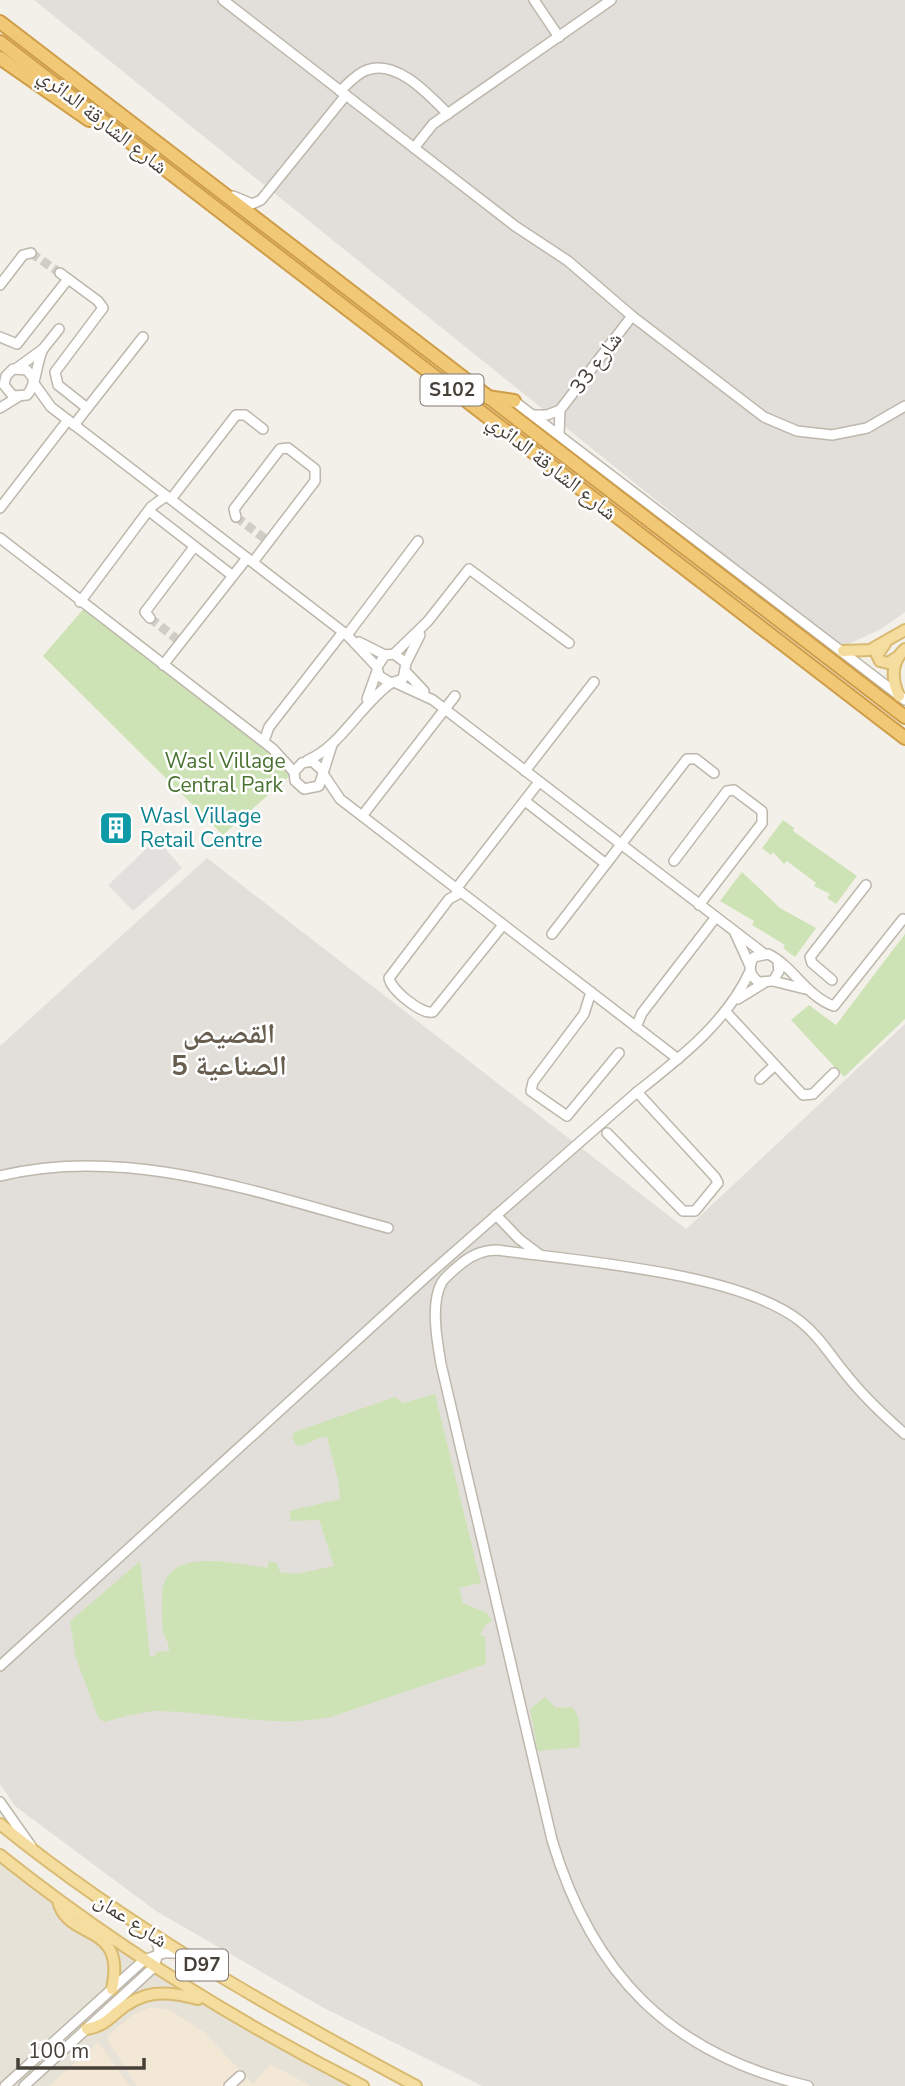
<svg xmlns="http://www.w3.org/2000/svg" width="905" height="2086" font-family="'Nunito Sans','Noto Naskh Arabic',sans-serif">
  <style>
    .residential { fill: #e6e2d7 }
    .commercial { fill: #f3e7d6 }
    .industrial { fill: #e2dfda }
    .green { fill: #cee3b5 }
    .parking { fill: #e2e0dd }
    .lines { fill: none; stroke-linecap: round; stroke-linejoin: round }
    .minor-tunnel { stroke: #d0cdc6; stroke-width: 9; stroke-dasharray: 9 4.5; stroke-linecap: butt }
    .minor-casing { stroke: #bdb7ac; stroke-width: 12 }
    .major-casing { stroke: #d9ba71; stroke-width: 14 }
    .highway-casing { stroke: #cf9d47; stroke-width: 16 }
    .minor { stroke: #fff; stroke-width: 9 }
    .major { stroke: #f5dda0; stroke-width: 10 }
    .highway { stroke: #f0c876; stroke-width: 12 }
    .labels { text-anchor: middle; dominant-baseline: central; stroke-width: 5; stroke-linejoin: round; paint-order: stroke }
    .shield { fill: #fff; stroke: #7e7974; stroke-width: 2 }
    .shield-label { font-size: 19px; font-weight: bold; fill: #464038 }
    .street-label { font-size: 21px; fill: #464038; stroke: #fff }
    .park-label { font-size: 21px; fill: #497230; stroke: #fff }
    .culture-label { font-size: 21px; fill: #0d838f; stroke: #fff; text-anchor: start }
    .district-label { font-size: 28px; font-weight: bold; fill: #675e50; stroke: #fff }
  </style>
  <rect width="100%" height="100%" fill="#f3f0e9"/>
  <polygon class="residential" points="0,1847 144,1960 209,2001 372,2086 0,2086"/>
  <g class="commercial">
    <polygon points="151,2007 170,2010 204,2032 253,2084 270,2064 311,2086 137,2086 108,2041 108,2035 134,2014"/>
    <polygon points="98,2042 130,2086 49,2086"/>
  </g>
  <g class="industrial">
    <polygon points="34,0 905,0 905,612 881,629 840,648"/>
    <polygon points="207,858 686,1229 905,1024 905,2086 482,2086 322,2007 156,1911 15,1806 0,1784 0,1046"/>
  </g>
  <g class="green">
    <polygon points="86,606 294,772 223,835 43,656"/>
    <polygon points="783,820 794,828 793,831 857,876 836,904 827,898 830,894 814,886 816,883 787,861 784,864 773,852 771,855 762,848"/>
    <polygon points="742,872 780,908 816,928 795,957 783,948 785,945 752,925 754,921 720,901"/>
    <polygon points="905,934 905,1019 844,1077 791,1020 809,1005 836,1025"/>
    <path d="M435 1394 481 1583 459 1588 463 1603 487 1613 492 1621 485 1625 480 1635 485 1637 486 1664 331 1717C273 1729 216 1712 158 1711 141 1711 121 1718 104 1722L98 1717 76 1658 70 1622 75 1617 140 1561 150 1656 154 1657 157 1652 169 1651C169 1644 167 1641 164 1635 161 1626 162 1607 162 1597 162 1544 236 1564 267 1568L269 1561 277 1563 280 1572 296 1574 334 1566 319 1520 291 1521 289 1511 340 1499 339 1484 327 1437C316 1437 309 1445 298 1446L292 1439 294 1432 395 1397 403 1403Z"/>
    <path d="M545 1697 556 1708 572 1707C582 1718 579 1733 580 1747L538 1751 530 1709Z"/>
  </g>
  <polygon class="parking" points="157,839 182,868 133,911 108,885"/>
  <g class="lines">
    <g class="minor-tunnel">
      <polyline points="31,253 60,273"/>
      <polyline points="236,517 264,538"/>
      <polyline points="150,618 178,640"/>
    </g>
    <g class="minor-casing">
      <g id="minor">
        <polyline points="223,0 515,226 568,261 632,316 764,417 797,431 832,435 867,428 905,406"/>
        <polyline points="534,0 559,37"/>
        <path d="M340 91C348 84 357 73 367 70 397 59 429 95 448 114"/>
        <polyline points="414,148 433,124 611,0"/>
        <polyline points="233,196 252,204 261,200 346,95"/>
        <polyline points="60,273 98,301 103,308 55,372 58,385 87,408"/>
        <polyline points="0,285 23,255 31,253"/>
        <polyline points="0,337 17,344 68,279"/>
        <polyline points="17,368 43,349 59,329"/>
        <path d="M33 378 27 370 13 369 6 376 4 385 13 396 27 395C37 384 36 363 43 349"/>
        <polyline points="33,382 51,407 347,635 377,667"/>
        <polyline points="514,401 905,700"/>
        <polyline points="0,408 18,397"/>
        <polyline points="533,415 547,415 560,410"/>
        <polyline points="74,425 143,337"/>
        <polyline points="559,435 560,410 632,316"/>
        <polyline points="171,499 236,415 245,415 263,429"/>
        <polyline points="0,508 68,420"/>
        <polyline points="149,511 233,576"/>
        <polyline points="236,517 234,509 280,449 288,448 315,469 315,481 253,562"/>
        <polyline points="0,538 273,749 294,772"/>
        <polyline points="80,602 151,507 166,496"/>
        <polyline points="150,618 145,612 194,547"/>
        <polyline points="347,635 418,541"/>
        <polyline points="359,642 385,655"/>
        <polyline points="394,654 428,621 469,569 569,643"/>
        <polyline points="406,663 394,654 385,655 377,667 379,676 391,683 403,679 406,663 420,635"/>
        <polyline points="163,665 247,558"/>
        <polyline points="406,672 424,691"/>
        <polyline points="396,683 433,700 763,953"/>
        <polyline points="367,699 377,671"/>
        <polyline points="264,741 269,727 343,632"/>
        <path d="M308 760C341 746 360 705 391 683"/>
        <polyline points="323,771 312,761 302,763 294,772 295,781 304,789 319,786 332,745"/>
        <polyline points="525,771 594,682"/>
        <polyline points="324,775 340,799 678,1059"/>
        <polyline points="525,801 606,864"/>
        <polyline points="362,816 455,696"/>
        <polyline points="674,861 727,791 734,790 762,811 762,823 699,905"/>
        <polyline points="456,889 539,782"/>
        <path d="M460 893 449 899 389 978C391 990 422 1015 433 1012L503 925"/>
        <polyline points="735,933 750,966"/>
        <polyline points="552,934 687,759 696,759 714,773"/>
        <path d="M778 963 779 971 773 981 759 982C749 976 748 966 754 957L768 954C792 965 807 997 834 1006L903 919"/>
        <polyline points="832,980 812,963 810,957 866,885"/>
        <polyline points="773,981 805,989"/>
        <polyline points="591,992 584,1014 533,1082 531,1091 567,1116 619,1053"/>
        <polyline points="738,999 764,983"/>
        <polyline points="725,1011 803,1095 813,1094 834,1073"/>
        <polyline points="636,1027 642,1013 716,917"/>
        <polyline points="760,1079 775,1065"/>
        <polyline points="607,1133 683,1211 695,1211 718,1183 715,1177 637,1092"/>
        <path d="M0 1176C129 1144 264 1195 388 1228"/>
        <polyline points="496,1215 519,1239 539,1254"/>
        <path d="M0 1666 426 1277 637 1092C680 1058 727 1022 750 971"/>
        <polyline points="0,1802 31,1846"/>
        <polyline points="5,2086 144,1960 164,1953 181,1953"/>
        <polyline points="24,2086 154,1967 159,1950 155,1936"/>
        <polyline points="229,2086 240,2076"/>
        <path d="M808 2086C670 2054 592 1974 552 1840L441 1364C437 1341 430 1303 442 1282 447 1275 455 1269 462 1263 473 1254 483 1250 497 1250 578 1261 737 1272 800 1321 819 1336 830 1355 845 1373 863 1396 883 1415 905 1434"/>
      </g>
    </g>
    <g class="major-casing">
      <g id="major">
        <polyline points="885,644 877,655 880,661 888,663 896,658"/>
        <polyline points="843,651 870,650 905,630"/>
        <path d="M899 696C891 678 891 662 905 649"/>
        <path d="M0 1824C128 1928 272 2009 416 2086"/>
        <path d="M0 1855C113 1945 235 2021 363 2086"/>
        <path d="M58 1900C66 1942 127 1920 112 1989"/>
        <path d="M87 2029C99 2027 106 2022 116 2013 142 1990 164 1990 198 1999"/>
      </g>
    </g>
    <g class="highway-casing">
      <g id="highway">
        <polyline points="0,22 905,717"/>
        <polyline points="0,42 905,738"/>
        <polyline points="0,58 89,120"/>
        <polyline points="487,397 514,401"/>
      </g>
    </g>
    <use href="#minor" class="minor"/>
    <use href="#major" class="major"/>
    <use href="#highway" class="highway"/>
  </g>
  <defs>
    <g id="building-square" transform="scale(1.75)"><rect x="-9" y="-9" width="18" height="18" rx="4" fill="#0f9aa8" stroke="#fff"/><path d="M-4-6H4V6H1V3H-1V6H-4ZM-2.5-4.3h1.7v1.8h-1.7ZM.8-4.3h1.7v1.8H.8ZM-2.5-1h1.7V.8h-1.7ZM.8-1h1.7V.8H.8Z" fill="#fff"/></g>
  </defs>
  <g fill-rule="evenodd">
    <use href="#building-square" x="116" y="828"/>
  </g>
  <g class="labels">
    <g class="shield">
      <rect x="420.5" y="374.5" width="63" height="31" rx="5"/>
      <rect x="176" y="1949.5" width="52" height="31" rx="5"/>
    </g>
    <g class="shield-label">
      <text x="452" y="390">S102</text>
      <text x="202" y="1965">D97</text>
    </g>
    <g class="street-label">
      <text transform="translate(103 121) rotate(38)">شارع الشارقة الدائري</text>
      <text transform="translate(596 363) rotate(-53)">شارع 33</text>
      <text transform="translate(552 467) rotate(38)">شارع الشارقة الدائري</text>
      <text transform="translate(131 1920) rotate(33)">شارع عمان</text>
    </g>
    <g class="park-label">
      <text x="225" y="761">Wasl Village<tspan x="225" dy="24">Central Park</tspan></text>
    </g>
    <g class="culture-label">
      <text x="140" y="816">Wasl Village<tspan x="140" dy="24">Retail Centre</tspan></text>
    </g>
    <g class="district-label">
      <text x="229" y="1034">القصيص<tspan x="229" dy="32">الصناعية 5</tspan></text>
    </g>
  </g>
  <path d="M18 2058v10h126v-10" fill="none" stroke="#464038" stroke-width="3.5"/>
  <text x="28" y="2058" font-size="21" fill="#464038" stroke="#ffffff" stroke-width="5" paint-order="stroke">100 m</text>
</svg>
